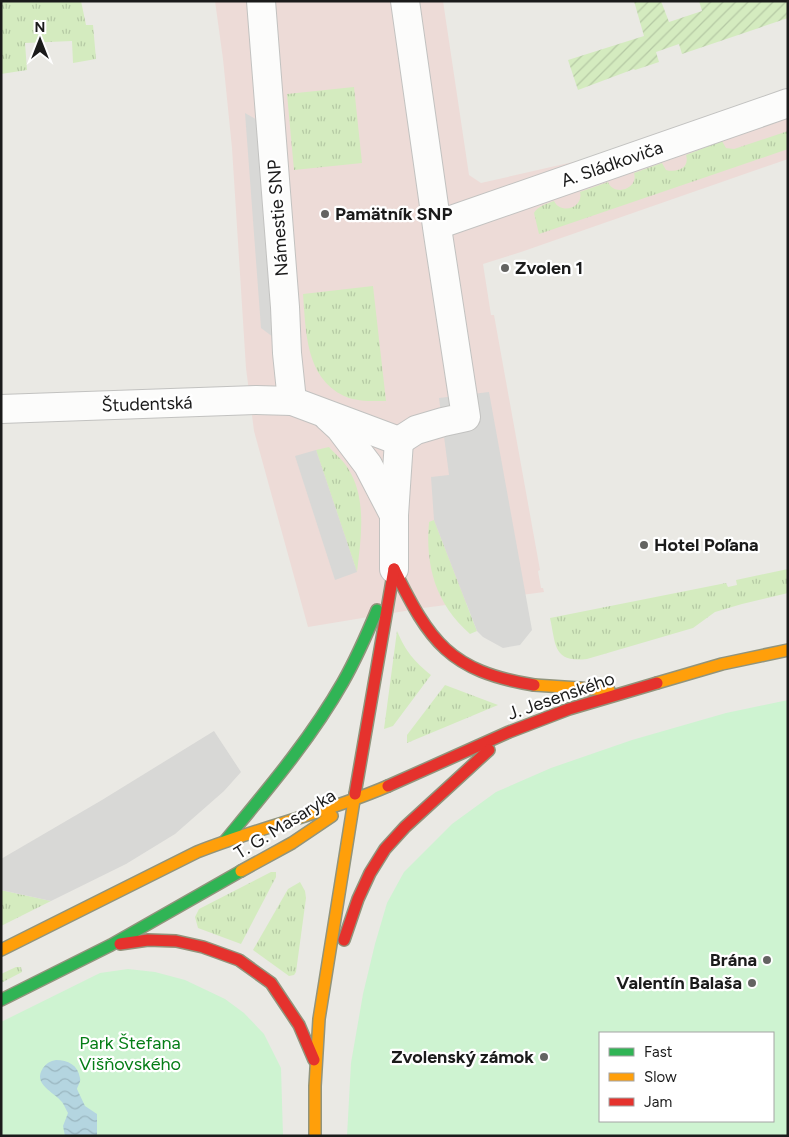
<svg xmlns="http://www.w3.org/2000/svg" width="789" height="1137" font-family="Figtree,sans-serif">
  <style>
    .commercial { fill: #eddbd7 }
    .grass { fill: url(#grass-tufts) }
    .park { fill: #cef3d1; fill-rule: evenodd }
    .garden { fill: url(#garden-furrows) }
    .parking { fill: #d8d8d6 }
    .water { fill: url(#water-waves) }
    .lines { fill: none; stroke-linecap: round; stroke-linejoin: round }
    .street-casing { stroke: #c2c2c0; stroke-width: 30 }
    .fast-casing { stroke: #91947c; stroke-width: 14 }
    .slow-casing { stroke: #91947c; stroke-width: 14 }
    .jam-casing { stroke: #91947c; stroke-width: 14 }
    .street { stroke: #fcfcfb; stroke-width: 28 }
    .fast { stroke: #30b455; stroke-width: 11 }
    .slow { stroke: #ff9f0a; stroke-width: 11 }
    .jam { stroke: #e5322d; stroke-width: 11 }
    .poi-dot { fill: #636361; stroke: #fff; stroke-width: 2 }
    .labels { text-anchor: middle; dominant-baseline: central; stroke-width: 4.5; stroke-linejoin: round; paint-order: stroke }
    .street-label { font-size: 18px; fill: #1b1b1b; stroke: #fff }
    .poi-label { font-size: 18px; font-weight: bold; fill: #1b1b1b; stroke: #fff; text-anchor: start }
    .park-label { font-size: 18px; fill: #057d16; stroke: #fff }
  </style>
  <defs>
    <pattern id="grass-tufts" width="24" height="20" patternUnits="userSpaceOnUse" patternTransform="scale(1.25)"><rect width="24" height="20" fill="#d4ebbf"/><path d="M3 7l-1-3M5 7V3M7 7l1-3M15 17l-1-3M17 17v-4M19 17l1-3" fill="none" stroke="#b5c9a4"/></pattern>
    <pattern id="garden-furrows" width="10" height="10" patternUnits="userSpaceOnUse" patternTransform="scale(1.25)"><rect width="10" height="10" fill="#d4ebbf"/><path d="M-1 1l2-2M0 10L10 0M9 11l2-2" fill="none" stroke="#b5c9a4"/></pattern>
    <pattern id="water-waves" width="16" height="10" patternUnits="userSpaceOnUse" patternTransform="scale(1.25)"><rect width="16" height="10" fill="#b4d5e0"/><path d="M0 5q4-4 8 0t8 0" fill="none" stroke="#9ab6c0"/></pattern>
  </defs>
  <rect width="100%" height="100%" fill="#eae9e4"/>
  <polygon class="commercial" points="215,1 443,1 469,175 481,183 582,160 788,93 788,159 521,252 483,264 491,315 494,315 540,570 538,571 541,588 543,588 544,592 423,608 308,627 254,431 246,368 232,148 223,59"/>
  <g class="grass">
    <polygon points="1,1 81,1 86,25 93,25 96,59 73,63 72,41 25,43 27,70 1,74"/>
    <polygon points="354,87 362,163 294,170 287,94"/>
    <path d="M788 131V149L539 234 534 213C538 206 546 204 554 201 561 215 584 208 580 192L608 182C614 197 639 189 634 173L662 163 666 170C677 173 690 168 686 155L722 141 726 148 734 149Z"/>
    <path d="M373 286 386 401C373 401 357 402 344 396 305 377 306 331 303 294Z"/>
    <path d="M329 447C335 454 344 461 349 470 367 500 361 539 357 572L316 450Z"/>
    <path d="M434 520 477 631 470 634C436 604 425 567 429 522Z"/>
    <path d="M788 569V593L742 604 715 612 693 628 587 659C553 663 556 645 550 618L726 583 728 587 737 585 736 580Z"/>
    <path d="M397 631C406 652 414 661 431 675L393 726 384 729Z"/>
    <polygon points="445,685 498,705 407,743 407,735"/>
    <polygon points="271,872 276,872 276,877 241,944 198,928 195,917 199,909"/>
    <polygon points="300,882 305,891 306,898 296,972 294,975 289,976 253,950 288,889"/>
    <polygon points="1,890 51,901 1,926"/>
    <polygon points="16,967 21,967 22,972 1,983 1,974"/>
  </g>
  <g class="park">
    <path d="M788 700V1136H347L351 1063 363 994 375 944 387 903 404 872 452 824 496 792 551 768 632 740 726 713ZM600 1033H773V1121H600Z"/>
    <polygon points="128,969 155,972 185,980 225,999 244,1013 264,1034 281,1068 283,1136 1,1136 1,1022 100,973"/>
  </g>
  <polygon class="garden" points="634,1 661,1 669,22 702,11 699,1 788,1 788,18 682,54 679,44 656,52 659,62 635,70 634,69 578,90 568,60 644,36"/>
  <g class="parking">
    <polygon points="245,113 264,124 281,343 261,328"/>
    <polygon points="489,392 532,630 520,645 503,648 483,637 477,631 434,520 431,477 449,475 439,398"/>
    <polygon points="316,450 357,572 335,580 295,456"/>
    <polygon points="214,731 241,772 224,791 175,834 126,864 51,901 1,890 1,859 102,800"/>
  </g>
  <path class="water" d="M56 1060C68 1060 78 1065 80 1078 81 1082 78 1085 77 1089L85 1106 97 1114V1136H65L63 1126 68 1113C66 1110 65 1106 62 1102 54 1092 32 1084 43 1068 47 1063 50 1061 56 1060Z"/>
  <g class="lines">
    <g class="street-casing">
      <g id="street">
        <polyline points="261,1 285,307 287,353 292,401"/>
        <polyline points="437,225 788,103"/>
        <polyline points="1,409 256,400 292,401 399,441"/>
        <polyline points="328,417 340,428 368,465 394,515"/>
        <polyline points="399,441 416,430 443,422 466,417 438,234 405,1"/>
        <polyline points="394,569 394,515 399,441"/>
      </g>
    </g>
    <g class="fast-casing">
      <g id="fast">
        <path d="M225 841C267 790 310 740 343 682 356 659 367 634 377 610"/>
        <polyline points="1,1000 111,945 241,871"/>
      </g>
    </g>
    <g class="slow-casing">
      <g id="slow">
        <polyline points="657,683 722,664 788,650"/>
        <polyline points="534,685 609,690"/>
        <polyline points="241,871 292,843 332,816"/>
        <path d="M1 950 197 852C260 827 326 813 388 786"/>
        <polyline points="315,1136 315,1086 319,1019 355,794"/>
      </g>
    </g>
    <g class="jam-casing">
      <g id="jam">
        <path d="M394 569C430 642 449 671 534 685"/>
        <polyline points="388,786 509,732 569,709 657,683"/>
        <polyline points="355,794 394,569"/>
        <polyline points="344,940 358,899 370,873 385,849 405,827 489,750"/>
        <polyline points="120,944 148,940 176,941 203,947 239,960 271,983 299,1025 314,1060"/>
      </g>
    </g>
    <use href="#street" class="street"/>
    <use href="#fast" class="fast"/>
    <use href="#slow" class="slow"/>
    <use href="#jam" class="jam"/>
  </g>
  <g class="poi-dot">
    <circle cx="325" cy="214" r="5"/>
    <circle cx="505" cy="268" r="5"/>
    <circle cx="644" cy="545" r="5"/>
    <circle cx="767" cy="960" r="5"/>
    <circle cx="752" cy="983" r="5"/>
    <circle cx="544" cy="1057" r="5"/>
  </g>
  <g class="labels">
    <g class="street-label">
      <text transform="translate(612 164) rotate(-19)">A. Sládkoviča</text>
      <text transform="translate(278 218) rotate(-94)">Námestie SNP</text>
      <text transform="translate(147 404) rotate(-2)">Študentská</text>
      <text transform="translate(561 696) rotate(-19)">J. Jesenského</text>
      <text transform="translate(285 824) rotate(-32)">T. G. Masaryka</text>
    </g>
    <g class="poi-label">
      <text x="335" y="214">Pamätník SNP</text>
      <text x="515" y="268">Zvolen 1</text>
      <text x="654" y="545">Hotel Poľana</text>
      <text x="757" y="960" text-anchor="end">Brána</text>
      <text x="742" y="983" text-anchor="end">Valentín Balaša</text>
      <text x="534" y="1057" text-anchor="end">Zvolenský zámok</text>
    </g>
    <g class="park-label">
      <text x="130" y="1043">Park Štefana<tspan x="130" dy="21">Višňovského</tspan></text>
    </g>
  </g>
  <rect width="789" height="1137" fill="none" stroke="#1b1b1b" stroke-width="5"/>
  <rect x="599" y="1032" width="175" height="90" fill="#ffffff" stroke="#a4a4a4"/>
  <rect x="609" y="1048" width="25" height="8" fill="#30b455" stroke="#a4a4a4"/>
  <text x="644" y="1057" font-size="15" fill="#1b1b1b">Fast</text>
  <rect x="609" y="1073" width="25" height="8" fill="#ff9f0a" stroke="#a4a4a4"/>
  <text x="644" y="1082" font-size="15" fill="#1b1b1b">Slow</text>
  <rect x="609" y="1098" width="25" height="8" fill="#e5322d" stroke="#a4a4a4"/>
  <text x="644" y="1107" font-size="15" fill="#1b1b1b">Jam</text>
  <g transform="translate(40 40)" stroke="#ffffff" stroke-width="4" paint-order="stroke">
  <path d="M0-4L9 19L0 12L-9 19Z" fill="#1b1b1b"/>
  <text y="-8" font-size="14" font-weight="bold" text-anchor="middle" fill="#1b1b1b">N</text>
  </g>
</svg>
